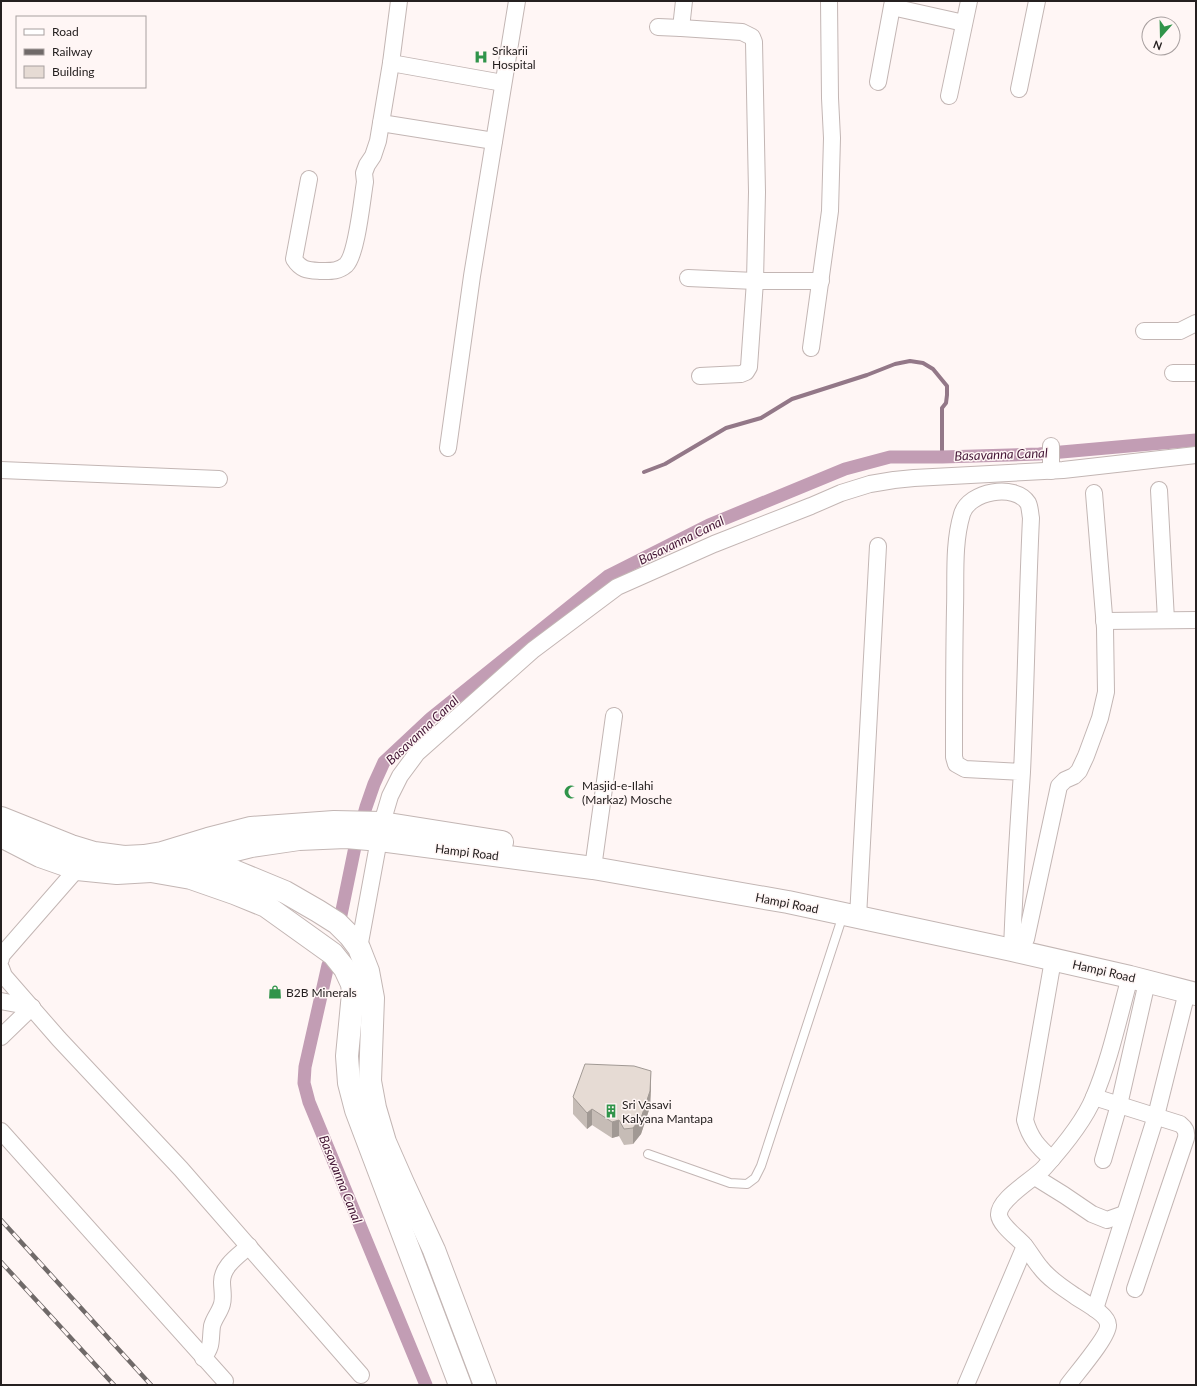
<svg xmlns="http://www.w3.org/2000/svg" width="1197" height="1386" font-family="Lato,sans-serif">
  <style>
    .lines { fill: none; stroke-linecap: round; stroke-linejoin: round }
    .stream { stroke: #937888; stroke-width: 4 }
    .canal { stroke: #c29db4; stroke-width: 13 }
    .service-casing { stroke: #c3b6b4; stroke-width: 10 }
    .minor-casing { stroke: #c3b6b4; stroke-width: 18 }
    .secondary-casing { stroke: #c3b6b4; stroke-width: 24 }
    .primary-casing { stroke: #c3b6b4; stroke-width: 24 }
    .service { stroke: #fff; stroke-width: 8 }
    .minor { stroke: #fff; stroke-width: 16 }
    .secondary { stroke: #fff; stroke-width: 22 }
    .primary { stroke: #fff; stroke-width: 22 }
    .rail-casing { stroke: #706a69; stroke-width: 4.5 }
    .rail { stroke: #fff6f5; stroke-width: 3; stroke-dasharray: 9; stroke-linecap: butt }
    .wall { fill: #c6bcb6 }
    .shaded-wall { fill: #a19994 }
    .building { fill: #e6dbd4; stroke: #a19994 }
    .labels { text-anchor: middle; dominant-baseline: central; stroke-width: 3; stroke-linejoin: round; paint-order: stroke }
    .poi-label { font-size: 12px; fill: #252020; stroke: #fff6f5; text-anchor: start }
    .street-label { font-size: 12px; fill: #252020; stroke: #fff6f5 }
    .water-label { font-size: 13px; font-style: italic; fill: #441636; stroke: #fff6f5 }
  </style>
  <rect width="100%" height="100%" fill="#fff6f5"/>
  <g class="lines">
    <polyline class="stream" points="644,472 665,464 726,428 761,418 792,399 867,375 895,364 910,361 923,363 933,369 947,386 947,395 946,403 942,408 942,457"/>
    <g class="canal">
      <polyline points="341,915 356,842 366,807 374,784 384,762 431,718 608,576 709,525 845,469 890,457 942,457 1039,454 1196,440"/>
      <polyline points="328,965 305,1067 304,1083 309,1102 426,1385"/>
    </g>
    <g class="service-casing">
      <polyline id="service" points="648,1154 730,1183 747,1184 755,1178 761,1166 843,915"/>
    </g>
    <g class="minor-casing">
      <g id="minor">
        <polyline points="892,7 964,23"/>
        <polyline points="658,27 681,28 684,1"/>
        <polyline points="681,28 742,32 752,37 754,42 757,192 755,281 749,367 746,372 741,374 700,376"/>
        <polyline points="391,63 503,83"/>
        <polyline points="878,82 893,1"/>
        <polyline points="1019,89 1037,1"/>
        <polyline points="949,96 969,1"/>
        <polyline points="381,123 494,141"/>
        <path d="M309 179 294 259C301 270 307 270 320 271 330 271 338 272 346 265 357 254 362 199 365 182L364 173 367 165 373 156 378 141 391 63 399 1"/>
        <polyline points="688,278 755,281 821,281"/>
        <polyline points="1144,331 1180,331 1196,323"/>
        <polyline points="811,348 830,211 832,138 830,98 829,1"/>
        <polyline points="1173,373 1196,373"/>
        <polyline points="448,448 472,276 517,1"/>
        <polyline points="1,470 219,479"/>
        <polyline points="1051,471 1051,446"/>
        <polyline points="1159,490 1166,620"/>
        <polyline points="1104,621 1196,620"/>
        <polyline points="593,868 614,716"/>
        <polyline points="858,917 878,546"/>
        <polyline points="1026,939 1059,786 1065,780 1074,776 1079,771 1086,756 1100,718 1106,692 1105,628 1094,493"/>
        <polyline points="359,948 382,823 390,796 400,776 417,753 533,650 617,587 714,544 811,506 841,493 870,484 894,480 914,478 1063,470 1196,455"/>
        <path d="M1012 950C1014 891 1018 831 1022 772 1026 687 1027 602 1031 518 1030 513 1030 507 1028 503 1015 483 969 491 962 514 953 544 956 577 955 608 954 658 954 707 954 757L956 764 965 769 1022 772"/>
        <polyline points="1,959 1,956 77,869"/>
        <polyline points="1,968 4,976 59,1039 181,1169 361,1375"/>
        <polyline points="1,1001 32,1007"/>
        <polyline points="1,1037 32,1007"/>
        <path d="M1094 1097 1180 1124C1185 1128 1187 1131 1186 1138L1135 1289"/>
        <polyline points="1,1131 225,1381"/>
        <path d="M1052 1159C1038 1147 1030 1138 1025 1120L1053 960"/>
        <polyline points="1103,1160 1119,1105 1147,982"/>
        <polyline points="1035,1177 1064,1195 1092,1214 1107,1220 1124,1214"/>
        <polyline points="1095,1309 1156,1116 1187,992"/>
        <path d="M203 1358C213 1346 210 1341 212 1326 214 1318 220 1312 222 1304 224 1297 222 1289 222 1282 222 1266 238 1256 249 1246"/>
        <polyline points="966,1385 1025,1246"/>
        <path d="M1068 1385C1076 1374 1109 1336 1108 1325 1108 1314 1083 1302 1075 1296 1063 1288 1049 1279 1040 1267 1034 1260 1030 1252 1024 1245 1018 1238 1000 1225 999 1215 998 1199 1033 1180 1044 1168 1062 1148 1084 1122 1094 1097 1110 1060 1119 1016 1130 977"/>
      </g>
    </g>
    <g class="secondary-casing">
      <g id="secondary">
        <polyline points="200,860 234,871 285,892 318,911 337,923 350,936 359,948 368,971 373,998 370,1081 375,1108 385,1142 403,1183 434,1250 485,1385"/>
        <polyline points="151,871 191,878 234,893 266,906 333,954 345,969 352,984 353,993 347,1056 349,1083 356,1110 460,1385"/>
      </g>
    </g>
    <g class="primary-casing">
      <g id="primary">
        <polyline points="1,818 71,846 94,853 124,857 144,856 162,853 208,839 251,828 334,822 382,823 502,842"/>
        <polyline points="1,836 40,856 77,869 117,873 151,871 251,846 299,839 346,837 380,840 593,868 788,902 1012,950 1130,977 1196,994"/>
      </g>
    </g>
    <use href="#service" class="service"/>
    <use href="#minor" class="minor"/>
    <use href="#secondary" class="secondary"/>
    <use href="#primary" class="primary"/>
    <g class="rail-casing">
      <g id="rail">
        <polyline points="1,1220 151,1385"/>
        <polyline points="1,1262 114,1385"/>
      </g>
    </g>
    <use href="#rail" class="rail"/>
  </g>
  <polygon class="wall" points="651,1087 650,1107 641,1134 633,1144 624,1145 619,1136 612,1138 592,1125 587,1129 573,1114 573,1097"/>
  <g class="shaded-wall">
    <polygon points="651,1071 651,1087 650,1107 641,1134 633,1144 633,1128"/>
    <polygon points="592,1109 592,1125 587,1129 587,1113"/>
    <polygon points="619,1120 619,1136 612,1138 612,1122"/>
  </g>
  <polygon class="building" points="585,1064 634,1066 651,1071 650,1091 641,1118 633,1128 624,1129 619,1120 612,1122 592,1109 587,1113 573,1097"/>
  <defs>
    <g id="hospital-bare" transform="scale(1.08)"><path d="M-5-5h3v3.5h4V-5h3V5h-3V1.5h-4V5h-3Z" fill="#30944a" stroke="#fff6f5" stroke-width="2.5" paint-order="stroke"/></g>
    <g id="mosque-bare" transform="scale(1.08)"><path d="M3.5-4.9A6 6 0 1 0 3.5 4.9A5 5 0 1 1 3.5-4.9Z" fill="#30944a" stroke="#fff6f5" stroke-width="2.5" paint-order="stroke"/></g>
    <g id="shop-bare" transform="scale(1.08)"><path d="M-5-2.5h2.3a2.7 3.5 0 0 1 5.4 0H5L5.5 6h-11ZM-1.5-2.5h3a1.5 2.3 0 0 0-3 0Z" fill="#30944a" stroke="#fff6f5" stroke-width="2.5" paint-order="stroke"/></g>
    <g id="building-bare" transform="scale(1.08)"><path d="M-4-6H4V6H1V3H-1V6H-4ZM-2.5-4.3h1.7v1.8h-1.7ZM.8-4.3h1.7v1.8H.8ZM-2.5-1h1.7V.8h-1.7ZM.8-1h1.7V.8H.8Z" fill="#30944a" stroke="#fff6f5" stroke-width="2.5" paint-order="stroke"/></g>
  </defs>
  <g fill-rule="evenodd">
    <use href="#hospital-bare" x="481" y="57"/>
    <use href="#mosque-bare" x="571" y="792"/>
    <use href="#shop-bare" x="275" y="992"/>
    <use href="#building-bare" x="611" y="1111"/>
  </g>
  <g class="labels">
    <g class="poi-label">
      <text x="492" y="50">Srikarii<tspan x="492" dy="14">Hospital</tspan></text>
      <text x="582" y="785">Masjid-e-Ilahi<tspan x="582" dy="14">(Markaz) Mosche</tspan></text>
      <text x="286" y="992">B2B Minerals</text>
      <text x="622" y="1104">Sri Vasavi<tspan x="622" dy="14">Kalyana Mantapa</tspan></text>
    </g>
    <g class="street-label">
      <text transform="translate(467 852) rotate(7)">Hampi Road</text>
      <text transform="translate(787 903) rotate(11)">Hampi Road</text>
      <text transform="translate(1104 971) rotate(13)">Hampi Road</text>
    </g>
    <g class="water-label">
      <text transform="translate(1001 454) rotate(-2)">Basavanna Canal</text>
      <text transform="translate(681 540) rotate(-26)">Basavanna Canal</text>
      <text transform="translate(422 730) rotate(-43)">Basavanna Canal</text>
      <text transform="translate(341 1179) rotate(68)">Basavanna Canal</text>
    </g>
  </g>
  <rect width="1197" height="1386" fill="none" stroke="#252020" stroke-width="4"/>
  <rect x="16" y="16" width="130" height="72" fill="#fff6f5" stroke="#a8a0a0"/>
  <rect x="24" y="29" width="20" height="6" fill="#ffffff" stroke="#a8a0a0"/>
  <text x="52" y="36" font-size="12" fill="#252020">Road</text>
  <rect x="24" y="49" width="20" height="6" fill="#706a69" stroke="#a8a0a0"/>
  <text x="52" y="56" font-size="12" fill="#252020">Railway</text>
  <rect x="24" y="66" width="20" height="12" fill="#e6dbd4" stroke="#a8a0a0"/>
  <text x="52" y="76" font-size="12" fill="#252020">Building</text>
  <g transform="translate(1161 36) rotate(200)"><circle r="19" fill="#fff6f5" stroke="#a8a0a0"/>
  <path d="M0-3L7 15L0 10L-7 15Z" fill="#30944a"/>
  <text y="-6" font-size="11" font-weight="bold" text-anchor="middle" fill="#252020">N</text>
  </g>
</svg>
